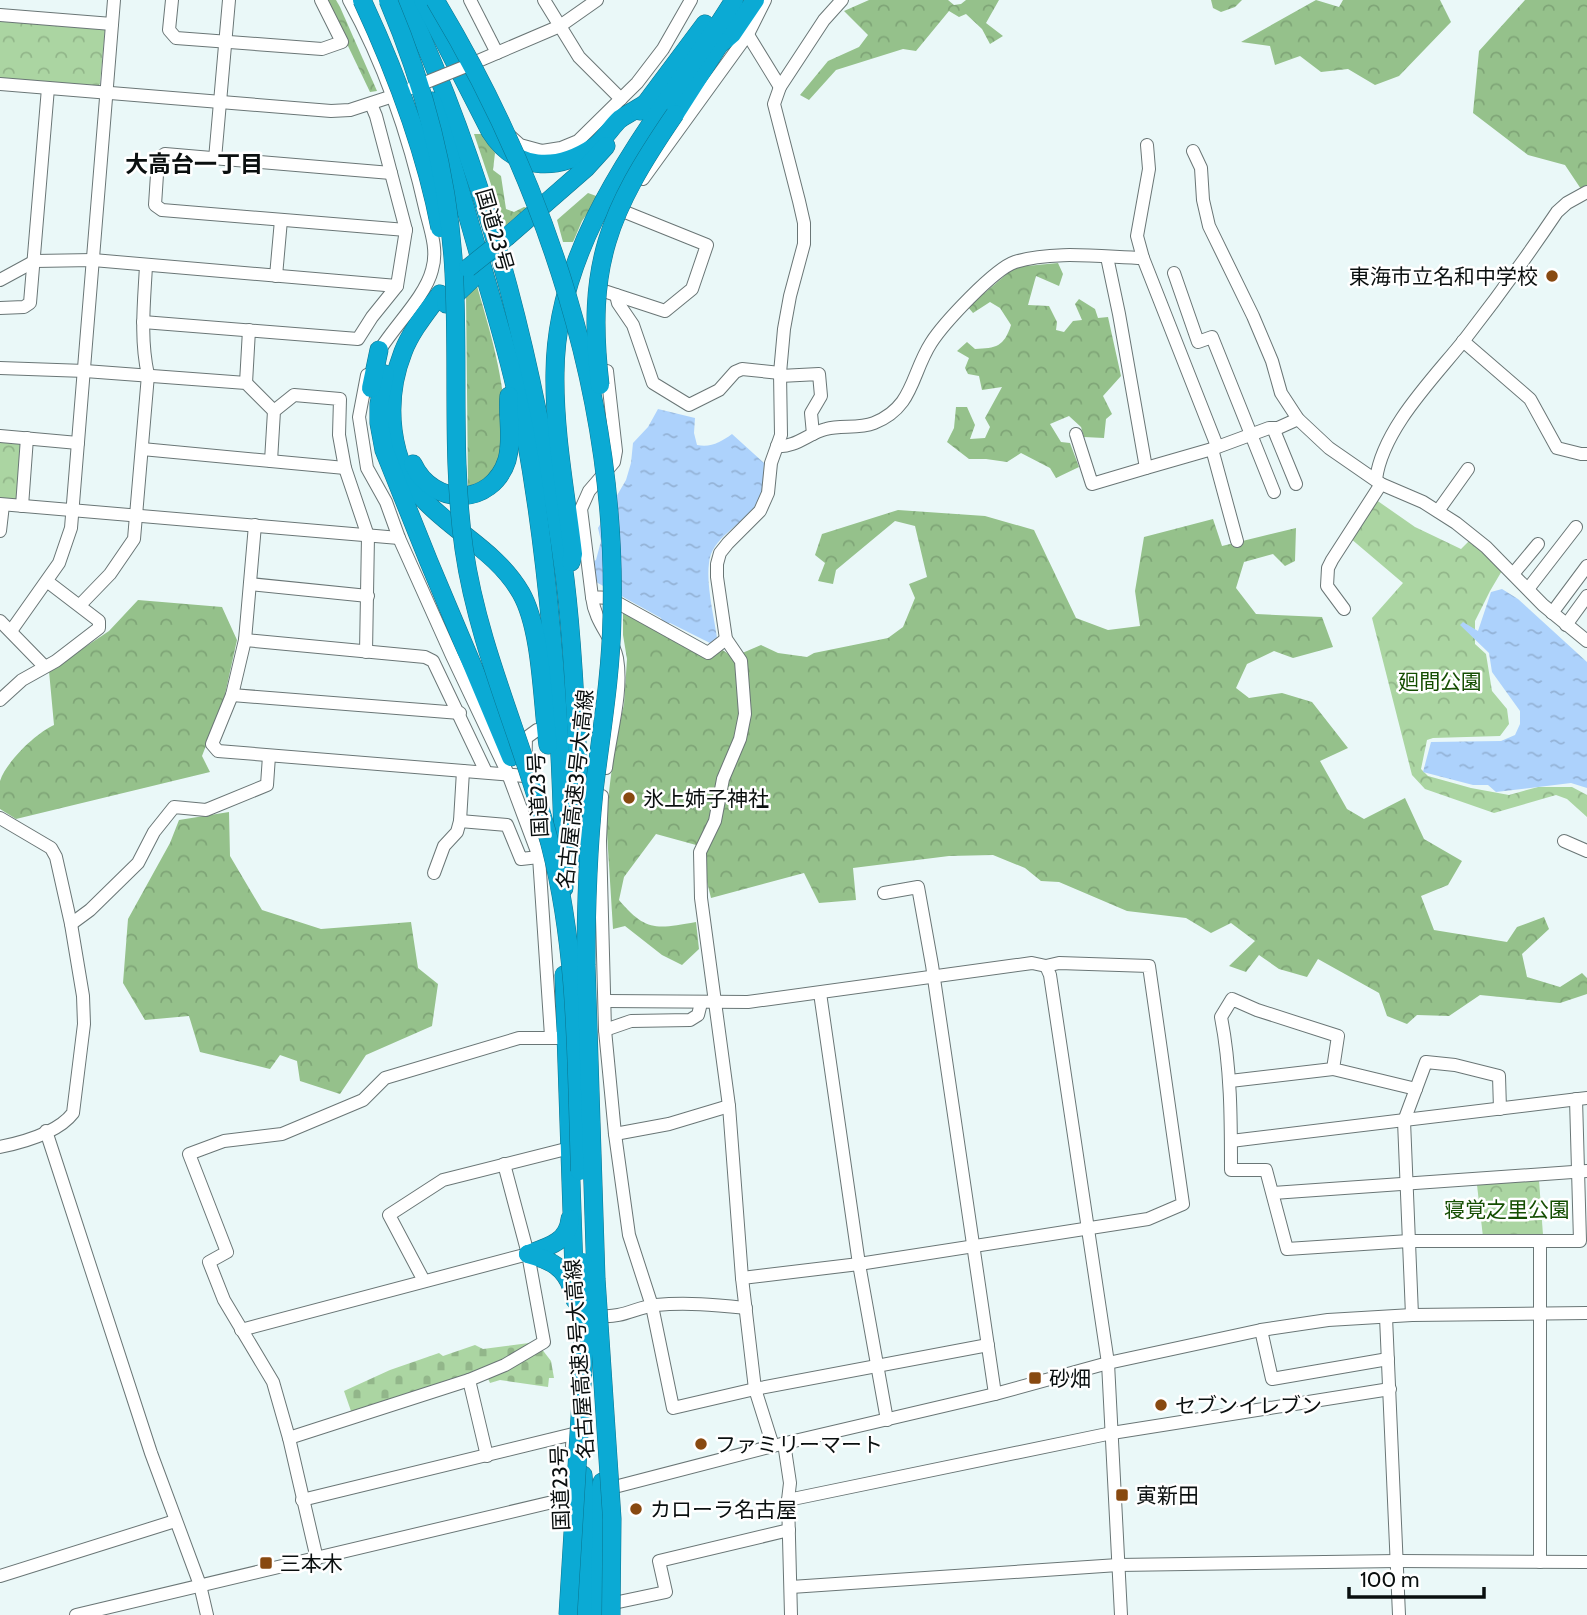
<svg xmlns="http://www.w3.org/2000/svg" width="1587" height="1615" font-family="Cabin,'Noto Sans JP',sans-serif">
  <style>
    .forest { fill: url(#forest-crowns) }
    .cemetery { fill: url(#cemetery-stones) }
    .park { fill: url(#park-crowns) }
    .water { fill: url(#water-ripples) }
    .lines { fill: none; stroke-linecap: round; stroke-linejoin: round }
    .minor-casing { stroke: #6a7676; stroke-width: 14 }
    .highway-casing { stroke: #0b748f; stroke-width: 19 }
    .minor { stroke: #fff; stroke-width: 12 }
    .highway { stroke: #0baad4; stroke-width: 18 }
    .minor-bridge-casing { stroke: #6a7676; stroke-width: 14; stroke-linecap: butt }
    .highway-bridge-casing { stroke: #0b748f; stroke-width: 19; stroke-linecap: butt }
    .minor-bridge { stroke: #fff; stroke-width: 12 }
    .highway-bridge { stroke: #0baad4; stroke-width: 18 }
    .poi-dot { fill: #884910; stroke: #fff; stroke-width: 2.5 }
    .labels { text-anchor: middle; dominant-baseline: central; stroke-width: 5; stroke-linejoin: round; paint-order: stroke }
    .street-label { font-size: 21px; fill: #0a0f0f; stroke: #fff }
    .poi-label { font-size: 21px; fill: #0a0f0f; stroke: #fff; text-anchor: start }
    .park-label { font-size: 21px; fill: #154e02; stroke: #fff }
    .neighbourhood-label { font-size: 23px; font-weight: bold; fill: #0a0f0f; stroke: #fff }
  </style>
  <defs>
    <pattern id="forest-crowns" width="20" height="18" patternUnits="userSpaceOnUse" patternTransform="scale(1.75)"><rect width="20" height="18" fill="#95c18b"/><path d="M2 6a3 3 0 1 1 6 0M12 15a3 3 0 1 1 6 0" fill="none" stroke="#7fa577"/></pattern>
    <pattern id="cemetery-stones" width="16" height="16" patternUnits="userSpaceOnUse" patternTransform="scale(1.75)"><rect width="16" height="16" fill="#abd5a2"/><path d="M2 7V4a2 2 0 0 1 4 0v3zM10 15v-3a2 2 0 0 1 4 0v3z" fill="#92b68a"/></pattern>
    <pattern id="park-crowns" width="20" height="18" patternUnits="userSpaceOnUse" patternTransform="scale(1.75)"><rect width="20" height="18" fill="#abd5a2"/><path d="M2 6a3 3 0 1 1 6 0M12 15a3 3 0 1 1 6 0" fill="none" stroke="#92b68a"/></pattern>
    <pattern id="water-ripples" width="26" height="14" patternUnits="userSpaceOnUse" patternTransform="scale(1.75)"><rect width="26" height="14" fill="#add2fc"/><path d="M2 4q2-2 4 0t4 0M15 11q2-2 4 0t4 0" fill="none" stroke="#94b3d7"/></pattern>
  </defs>
  <rect width="100%" height="100%" fill="#eaf8f8"/>
  <g class="forest">
    <polygon points="326,0 336,0 340,7 377,91 370,92"/>
    <polygon points="869,0 948,0 954,5 961,4 966,0 999,0 986,23 1003,36 990,44 982,29 966,14 959,17 949,11 916,51 903,49 836,70 809,100 800,95 828,61 859,47 868,35 844,11"/>
    <polygon points="1211,0 1242,0 1235,7 1221,12 1213,8"/>
    <polygon points="1316,0 1339,7 1343,0 1440,0 1451,22 1399,76 1375,85 1348,69 1321,72 1300,56 1275,65 1270,46 1241,42"/>
    <polygon points="1525,0 1587,0 1587,186 1581,189 1565,165 1528,155 1473,113 1479,51"/>
    <polygon points="474,134 482,134 495,153 493,170 501,176 506,209 514,212 524,207 527,208 505,226"/>
    <polygon points="588,193 599,197 582,221 573,242 563,242 557,220"/>
    <path d="M1058 263 1063 274 1059 286 1036 276 1028 305 1049 306 1057 322 1056 330 1064 332 1073 321 1082 320 1075 304 1079 299 1095 309 1098 318 1108 317 1121 376 1103 396 1112 414 1106 419 1104 438 1084 437 1081 427 1069 416 1050 424 1061 442 1070 443 1079 467 1056 478 1050 468 1021 453 1007 462 986 459H969L947 442 954 428 956 407H967L975 425 970 439 985 438 990 427 985 418 1002 387 982 390 979 376 968 374 965 368 969 358 957 351 967 342 975 349C996 348 1004 347 1011 325L1000 308 990 302 973 313 968 307 1015 267Z"/>
    <path d="M477 286C489 330 538 471 468 486L466 294Z"/>
    <path d="M898 510 985 516 1034 530 1076 618 1108 630 1140 626 1135 591 1144 537 1213 519 1222 546 1296 528 1295 561 1285 566 1273 554 1244 562 1236 588 1256 614 1322 617 1333 647 1293 658 1274 651 1247 664 1236 688 1249 698 1282 693 1312 702 1348 748 1320 761 1347 809 1364 819 1405 798 1424 839 1462 861 1448 885 1421 896 1434 930 1507 942 1517 927 1544 917 1549 929 1522 954 1527 977 1560 987 1582 973 1587 978V994L1560 1003 1480 995 1449 1016 1417 1015 1407 1024 1387 1016 1379 993 1318 959 1307 977 1279 969 1259 955 1246 972 1229 966 1255 941 1231 923 1211 933 1186 918 1127 911 1059 882 1041 881 1025 868 993 855 949 856 853 868 856 900 819 903 804 873 711 898 706 878 707 848 656 834 624 877 619 900C646 932 656 929 696 922L699 949 682 965 662 955 625 926 613 929 606 817 614 750 624 704 627 659 623 635V612L706 657 718 647 733 657 761 645 778 653 807 657 814 653 888 638 903 627 915 598 909 584 927 577 915 526 895 521 836 570 833 584 818 581 825 563 815 555 822 534Z"/>
    <path d="M138 600 222 607 237 640 224 699 202 756 210 772 16 819 0 809C0 801 0 789 0 781 6 762 36 733 54 725L49 671 109 631Z"/>
    <polygon points="229,812 230,856 262,910 321,929 411,922 418,968 438,984 432,1026 366,1055 340,1094 300,1081 297,1061 280,1055 270,1069 200,1052 189,1016 145,1020 123,983 128,919 170,843 179,820"/>
  </g>
  <g class="cemetery">
    <polygon points="529,1343 535,1344 504,1363 352,1414 344,1391 390,1370 439,1353 443,1356 475,1345 483,1349"/>
    <polygon points="541,1348 551,1361 554,1378 549,1378 548,1387 500,1380 490,1383 487,1376"/>
  </g>
  <g class="park">
    <polygon points="0,19 102,28 105,30 100,84 97,87 0,79"/>
    <polygon points="0,441 21,442 20,499 0,500"/>
    <polygon points="1372,497 1415,527 1461,549 1472,538 1503,569 1490,591 1475,621 1475,644 1486,654 1492,691 1507,709 1509,724 1500,736 1433,738 1427,740 1421,769 1428,776 1471,788 1509,795 1538,787 1572,787 1587,795 1587,817 1567,799 1556,795 1494,813 1425,789 1412,775 1372,618 1403,583 1350,538"/>
    <polygon points="1539,1180 1543,1235 1483,1237 1477,1185"/>
  </g>
  <g class="water">
    <path d="M658 409 695 418 694 433 697 445C711 448 721 442 732 434L764 463C763 475 764 489 759 500 748 524 712 534 709 563 706 585 714 616 717 638L710 643 670 623 664 625 661 618 596 582 592 562 596 560 601 541 598 528 626 480 631 463 633 443 648 427Z"/>
    <polygon points="1502,589 1518,599 1587,662 1587,788 1571,783 1496,792 1488,785 1473,785 1423,772 1431,742 1501,741 1515,735 1520,724 1520,711 1492,672 1489,653 1460,625 1463,622 1478,631 1491,592"/>
  </g>
  <g class="lines">
    <g class="minor-casing">
      <g id="minor">
        <polyline points="172,0 169,30 176,38 322,49 342,42 321,0"/>
        <path d="M349 0C385 65 410 140 426 212 431 231 438 251 432 270 425 298 391 329 376 356"/>
        <polyline points="470,0 497,53"/>
        <polyline points="544,0 579,57 621,99"/>
        <polyline points="0,15 112,24"/>
        <polyline points="745,30 780,87"/>
        <polyline points="464,67 560,26 597,0"/>
        <polyline points="0,84 331,111 350,110 396,95"/>
        <polyline points="510,136 520,145 542,151 561,148 578,141 637,83 663,49 691,0"/>
        <polyline points="1193,151 1201,168 1203,200 1209,226 1253,316 1272,361 1281,393 1298,419 1329,448 1381,484 1423,502 1456,523 1486,547 1543,605 1587,641"/>
        <polyline points="215,159 229,0"/>
        <polyline points="391,173 165,154 158,159 155,205 162,210 406,230"/>
        <polyline points="643,179 748,34 765,0"/>
        <polyline points="1107,257 1119,314 1146,468 1212,449 1269,428 1278,428 1298,419"/>
        <polyline points="1143,258 1137,236 1149,169 1147,145"/>
        <polyline points="1174,273 1198,342 1212,337 1274,492"/>
        <polyline points="276,276 281,220"/>
        <polyline points="0,280 35,261 93,260 397,286"/>
        <polyline points="604,291 665,311 692,289 707,245 625,212"/>
        <polyline points="616,295 618,303 633,325 653,383 689,405 719,390 735,372 742,369 780,373"/>
        <polyline points="0,308 24,307 30,303 48,88"/>
        <polyline points="143,322 358,339 372,317 397,286 406,230 376,116 371,104"/>
        <polyline points="1463,341 1530,399 1557,448 1581,454 1587,454"/>
        <polyline points="0,368 85,371 246,383 274,411"/>
        <polyline points="607,371 616,451 614,462 589,491 581,509 592,597 609,598 708,653 726,639"/>
        <polyline points="367,375 359,417 367,468 386,502 399,538 452,656 508,774 539,857 551,1036"/>
        <polyline points="780,376 819,374 821,396 811,413 813,434"/>
        <polyline points="246,383 249,330"/>
        <polyline points="1273,428 1296,484"/>
        <polyline points="1076,434 1092,484 1146,468"/>
        <polyline points="0,436 78,443"/>
        <path d="M777 446C795 448 809 433 826 429 841 425 859 429 874 423 914 407 911 374 931 343 943 324 994 269 1015 262 1052 250 1104 257 1143 258L1217 446"/>
        <polyline points="142,449 345,468"/>
        <polyline points="1212,449 1237,541"/>
        <polyline points="271,461 274,411 294,395 340,399 339,435 345,468 368,536 366,652"/>
        <path d="M1376 479C1383 428 1434 378 1465 339 1497 298 1528 255 1557 212L1567 203 1587 192"/>
        <polyline points="0,504 399,538"/>
        <polyline points="22,506 27,438"/>
        <polyline points="1438,511 1468,469"/>
        <polyline points="255,525 245,640 232,695 212,744 218,751 525,776 526,738 537,730"/>
        <polyline points="0,531 3,505"/>
        <polyline points="1513,574 1538,544"/>
        <polyline points="250,584 368,596"/>
        <polyline points="1528,589 1576,527"/>
        <path d="M592 597C595 624 613 637 617 658 623 692 610 734 606 768"/>
        <path d="M80 605 110 574 134 539 148 375C140 339 144 303 146 266"/>
        <polyline points="1344,609 1327,586 1328,568 1332,560 1381,484"/>
        <polyline points="1552,613 1587,566"/>
        <polyline points="0,621 44,666"/>
        <polyline points="1566,625 1587,596"/>
        <polyline points="11,631 59,563 71,528 114,0"/>
        <polyline points="245,640 425,657 433,661 486,772"/>
        <polyline points="232,695 460,713"/>
        <polyline points="0,700 22,680 56,661 99,628 99,621 48,582"/>
        <polyline points="602,796 600,841 605,1030 615,1134 629,1235 652,1306 673,1408 755,1389 988,1345"/>
        <path d="M0 818 51 848 56 857 71 924 83 996 84 1024 73 1113C58 1133 24 1142 0 1147"/>
        <polyline points="460,821 507,825 521,859 539,857"/>
        <polyline points="1564,841 1587,851"/>
        <polyline points="434,873 444,846 457,832 460,821 463,771"/>
        <polyline points="884,893 918,887 932,965 995,1394"/>
        <polyline points="71,924 90,910 138,863 154,832 174,807 206,810 267,785 269,756"/>
        <polyline points="1046,966 1050,975 1108,1363 1121,1615"/>
        <polyline points="820,993 859,1264 887,1420"/>
        <polyline points="606,1001 748,1002 1032,963 1046,966 1059,963 1149,966 1183,1204 1148,1219 859,1264 742,1278"/>
        <polyline points="605,1030 631,1021 690,1020 698,1015 701,1003"/>
        <polyline points="1230,1081 1333,1069"/>
        <path d="M1416 1089 1333 1069 1338 1036 1257 1010 1232 999 1221 1017C1231 1068 1231 1119 1231 1170H1266L1287 1249 1409 1241H1580L1576 1099"/>
        <polyline points="46,1131 151,1453 200,1585 207,1615"/>
        <polyline points="615,1134 669,1124 729,1106"/>
        <polyline points="1231,1141 1587,1098"/>
        <polyline points="1273,1193 1587,1171"/>
        <polyline points="1540,1241 1540,1562"/>
        <polyline points="424,1281 389,1215 443,1180 570,1148"/>
        <polyline points="1412,1315 1404,1121 1426,1062 1455,1065 1499,1076 1500,1109"/>
        <path d="M602 1316C622 1318 637 1307 656 1305 687 1302 716 1305 746 1308"/>
        <polyline points="1386,1317 1399,1615"/>
        <polyline points="241,1330 528,1254"/>
        <polyline points="1261,1330 1272,1379 1388,1359"/>
        <polyline points="469,1380 487,1456"/>
        <polyline points="289,1438 469,1380 505,1365 544,1342 528,1254 504,1164"/>
        <polyline points="784,1443 790,1483 788,1500 791,1615"/>
        <polyline points="773,1446 755,1389 742,1278 729,1106 701,898 700,852 715,821 723,779 740,739 745,714 741,661 726,639 717,577 717,564 720,553 728,543 760,511 768,493 771,463 781,435 780,373 784,329 790,296 804,244 804,223 799,201 774,104 780,87 824,20 842,0"/>
        <polyline points="603,1490 773,1446 995,1394 1108,1363 1261,1330 1328,1320 1412,1315 1587,1313"/>
        <polyline points="302,1500 573,1434 572,1446"/>
        <polyline points="788,1500 1112,1433 1390,1389"/>
        <polyline points="317,1559 289,1438 273,1382 224,1300 209,1262 227,1252 189,1154 224,1141 282,1134 363,1100 385,1078 519,1038 560,1038"/>
        <polyline points="0,1576 175,1521"/>
        <polyline points="791,1587 1118,1565 1398,1561 1587,1562"/>
        <polyline points="609,1604 666,1592 659,1561 789,1530"/>
        <polyline points="76,1615 582,1495"/>
      </g>
    </g>
    <g class="highway-casing">
      <g id="highway">
        <path d="M405 0C491 184 539 379 565 579 576 670 577 768 583 859"/>
        <path d="M423 0 490 131C515 171 556 172 594 147 604 140 611 127 620 119 629 113 639 108 648 102"/>
        <polyline points="718,46 732,34 755,0"/>
        <path d="M432 101C450 153 465 206 480 259 497 317 514 374 525 433 552 582 562 736 564 888"/>
        <polyline points="640,111 705,24"/>
        <polyline points="675,114 721,42"/>
        <polyline points="508,236 586,168 606,146"/>
        <path d="M440 294C427 312 411 331 403 352 384 400 388 464 426 502 457 534 498 553 521 593 542 630 542 702 548 745"/>
        <polyline points="446,304 471,280"/>
        <polyline points="385,374 379,404 379,423 384,450 429,562 511,757"/>
        <polyline points="371,388 379,350"/>
        <path d="M413 464C433 507 492 507 507 460 513 439 507 417 509 396"/>
        <path d="M571 562 573 554C566 494 554 433 555 373 556 228 662 117 734 0"/>
        <polyline points="564,975 575,1300"/>
        <path d="M528 1254C548 1247 568 1242 570 1219"/>
        <path d="M528 1254C550 1260 565 1267 572 1289"/>
        <polyline points="583,1475 586,1511 584,1615"/>
        <polyline points="600,1615 602,1482"/>
      </g>
    </g>
    <use href="#minor" class="minor"/>
    <use href="#highway" class="highway"/>
    <g class="minor-bridge-casing">
      <polyline id="minor-bridge" points="412,88 464,67"/>
    </g>
    <g class="highway-bridge-casing">
      <g id="highway-bridge">
        <path d="M362 0C396 73 425 149 440 228"/>
        <path d="M388 0C425 87 449 178 454 273 459 365 451 458 464 549 479 653 526 747 551 848 578 954 576 1063 580 1171"/>
        <path d="M435 0C546 184 618 400 612 617 611 676 601 733 594 791 588 849 586 907 586 965L596 1279 612 1519 611 1615"/>
        <polyline points="468,268 508,236"/>
        <path d="M600 385C586 265 608 212 675 114"/>
        <polyline points="568,1615 583,1368 583,1262"/>
      </g>
    </g>
    <use href="#minor-bridge" class="minor-bridge"/>
    <use href="#highway-bridge" class="highway-bridge"/>
  </g>
  <g class="poi-dot">
    <circle cx="1552" cy="276" r="7"/>
    <circle cx="629" cy="798" r="7"/>
    <rect x="1028" y="1371" width="14" height="14" rx="3.5"/>
    <circle cx="1161" cy="1405" r="7"/>
    <circle cx="701" cy="1444" r="7"/>
    <rect x="1115" y="1488" width="14" height="14" rx="3.5"/>
    <circle cx="636" cy="1509" r="7"/>
    <rect x="259" y="1556" width="14" height="14" rx="3.5"/>
  </g>
  <g class="labels">
    <g class="street-label">
      <text transform="translate(495 230) rotate(74)">国道23号</text>
      <text transform="translate(575 789) rotate(-84)">名古屋高速3号大高線</text>
      <text transform="translate(538 795) rotate(-93)">国道23号</text>
      <text transform="translate(579 1359) rotate(-94)">名古屋高速3号大高線</text>
      <text transform="translate(560 1488) rotate(-92)">国道23号</text>
    </g>
    <g class="poi-label">
      <text x="1538" y="276" text-anchor="end">東海市立名和中学校</text>
      <text x="643" y="798">氷上姉子神社</text>
      <text x="1049" y="1378">砂畑</text>
      <text x="1175" y="1405">セブンイレブン</text>
      <text x="715" y="1444">ファミリーマート</text>
      <text x="1136" y="1495">寅新田</text>
      <text x="650" y="1509">カローラ名古屋</text>
      <text x="280" y="1563">三本木</text>
    </g>
    <g class="park-label">
      <text x="1440" y="681">廻間公園</text>
      <text x="1507" y="1209">寝覚之里公園</text>
    </g>
    <g class="neighbourhood-label">
      <text x="194" y="164">大高台一丁目</text>
    </g>
  </g>
  <path d="M1349 1587v10h135v-10" fill="none" stroke="#0a0f0f" stroke-width="3.5"/>
  <text x="1360" y="1587" font-size="21" fill="#0a0f0f" stroke="#ffffff" stroke-width="5" paint-order="stroke">100 m</text>
</svg>
